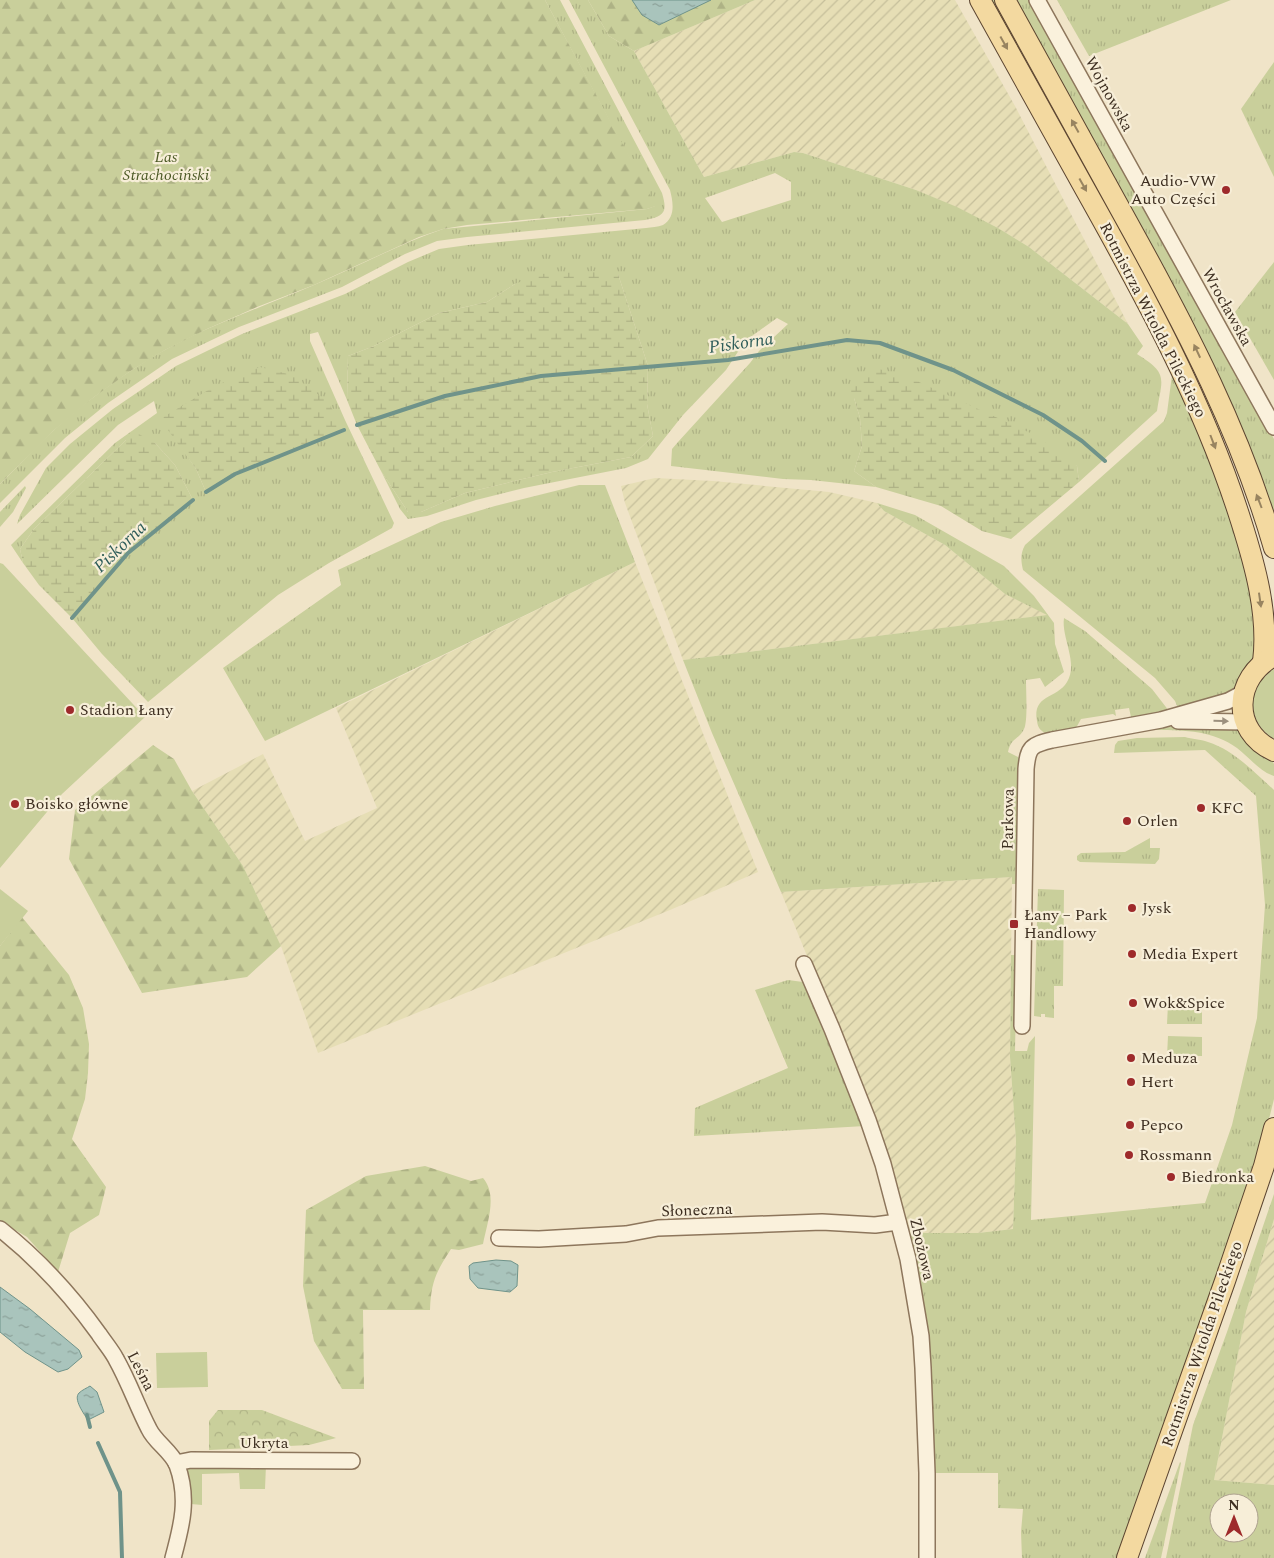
<svg xmlns="http://www.w3.org/2000/svg" width="1274" height="1558" font-family="Spectral,serif">
  <style>
    .farmland { fill: url(#farmland-furrows) }
    .grass { fill: url(#grass-tufts); fill-rule: evenodd }
    .forest { fill: url(#forest-firs) }
    .wetland { fill: url(#wetland-marsh) }
    .park { fill: url(#park-crowns) }
    .garden { fill: #c9cf9b }
    .water { fill: url(#water-ripples); stroke: #6f938a }
    .lines { fill: none; stroke-linecap: round; stroke-linejoin: round }
    .stream { stroke: #6f938a; stroke-width: 4 }
    .minor-casing { stroke: #8d765c; stroke-width: 18 }
    .major-casing { stroke: #5b4430; stroke-width: 22 }
    .minor { stroke: #faf1dc; stroke-width: 15 }
    .major { stroke: #f3d9a0; stroke-width: 20 }
    .oneway { fill: #988460 }
    .oneway2 { fill: #9c907e }
    .poi-dot { fill: #9e2a2b; stroke: #f7eed8; stroke-width: 2 }
    .labels { text-anchor: middle; dominant-baseline: central; stroke-width: 4.5; stroke-linejoin: round; paint-order: stroke }
    .street-label { font-size: 16px; fill: #3d2e20; stroke: #f7eed8 }
    .park-label { font-size: 16px; font-style: italic; fill: #4d5a26; stroke: #f7eed8 }
    .poi-label { font-size: 16px; fill: #3d2e20; stroke: #f7eed8; text-anchor: start }
    .water-label { font-size: 18px; font-style: italic; fill: #2f5d5a; stroke: #f7eed8 }
  </style>
  <defs>
    <pattern id="farmland-furrows" width="10" height="10" patternUnits="userSpaceOnUse" patternTransform="scale(1.25)"><rect width="10" height="10" fill="#e6deb5"/><path d="M-1 1l2-2M0 10L10 0M9 11l2-2" fill="none" stroke="#c6bf9b"/></pattern>
    <pattern id="grass-tufts" width="24" height="20" patternUnits="userSpaceOnUse" patternTransform="scale(1.25)"><rect width="24" height="20" fill="#c9cf9b"/><path d="M3 7l-1-3M5 7V3M7 7l1-3M15 17l-1-3M17 17v-4M19 17l1-3" fill="none" stroke="#aeb285"/></pattern>
    <pattern id="forest-firs" width="22" height="20" patternUnits="userSpaceOnUse" patternTransform="scale(1.25)"><rect width="22" height="20" fill="#c9cf9b"/><path d="M5 1l3.5 6h-7zM16 11l3.5 6h-7z" fill="#aeb285"/></pattern>
    <pattern id="wetland-marsh" width="20" height="14" patternUnits="userSpaceOnUse" patternTransform="scale(1.25)"><rect width="20" height="14" fill="#c9cf9b"/><path d="M1 5h8M5 5V1M11 12h8M15 12V8" fill="none" stroke="#aeb285"/></pattern>
    <pattern id="park-crowns" width="20" height="18" patternUnits="userSpaceOnUse" patternTransform="scale(1.25)"><rect width="20" height="18" fill="#c9cf9b"/><path d="M2 6a3 3 0 1 1 6 0M12 15a3 3 0 1 1 6 0" fill="none" stroke="#aeb285"/></pattern>
    <pattern id="water-ripples" width="26" height="14" patternUnits="userSpaceOnUse" patternTransform="scale(1.25)"><rect width="26" height="14" fill="#a9c4bc"/><path d="M2 4q2-2 4 0t4 0M15 11q2-2 4 0t4 0" fill="none" stroke="#8ba098"/></pattern>
  </defs>
  <rect width="100%" height="100%" fill="#f0e4c8"/>
  <g class="farmland">
    <polygon points="755,0 955,0 1015,106 1128,324 1029,247 998,228 958,208 916,190 803,153 794,152 704,177 634,51"/>
    <polygon points="655,478 713,481 829,492 877,503 884,511 945,545 1005,594 1048,615 683,660 625,503 621,486"/>
    <polygon points="635,562 758,872 670,910 318,1053 281,946 243,866 192,791 263,754 305,841 377,808 336,708"/>
    <polygon points="1012,877 1010,1057 1016,1141 1013,1229 978,1233 907,1233 844,1047 781,892"/>
    <polygon points="1274,1219 1274,1485 1214,1480 1246,1312"/>
  </g>
  <g class="grass">
    <path d="M545 0H560L662 193C668 213 664 216 645 220L467 237 437 241 405 254 342 287 239 327 172 359 108 403 65 438 0 503V484C18 467 35 447 54 430 78 408 105 388 132 370 188 332 253 311 314 285 357 267 399 244 443 229L647 209 655 206Z"/>
    <path d="M569 0H588L609 36 634 51 704 177 794 152 803 153 916 190 957 207 998 228 1029 247 1128 324 1143 346 1137 354C1169 374 1162 378 1157 411L1079 482 1077 466 854 398 860 418 862 446 854 471 876 487 811 480 783 479 671 466 672 449 678 442 750 363 759 351 788 324 777 318 745 341 726 370 683 415 648 459 626 468 524 488 476 500 427 516 408 519 400 509 381 471 408 512H421L465 493 552 472 631 457 653 436 647 404 648 366 618 274 515 284 487 302 439 313 374 346 348 356 347 400 318 332 310 334V341L345 420 394 523 392 528 329 563 278 595 148 702 102 654 72 618 128 553 193 500 175 465 155 443 126 440 34 529 20 549 23 563 11 545 115 443 157 413 154 401 118 425 17 524 20 515 46 468 70 444 113 409 176 366 242 334 345 294 408 262 439 249 468 245 646 228C651 227 658 227 663 225 676 217 673 202 670 190ZM775 173 791 182V200L722 222 705 198ZM179 444 235 474 206 492 196 469Z"/>
    <polygon points="989,0 996,0 1171,318 1167,322"/>
    <polygon points="1015,0 1030,0 1274,439 1274,523 1251,454 1226,392 1182,305"/>
    <polygon points="1057,0 1231,0 1089,56"/>
    <polygon points="1274,62 1274,177 1241,109"/>
    <polygon points="1274,262 1274,380 1235,312"/>
    <path d="M1172 375 1206 445 1249 577 1258 642 1253 661 1236 689 1230 694 1178 708 1175 701 1155 678 1023 570C1021 561 1020 554 1025 545L1164 421 1167 413Z"/>
    <polygon points="579,485 605,485 635,562 265,741 223,668 341,585 338,570 441,522 495,506"/>
    <polygon points="25,486 26,488 13,512 0,527 0,512"/>
    <path d="M877 503 915 515 1004 566 1034 596 1054 623 1055 644 1064 672 1045 687 1040 678 1026 680C1026 691 1028 721 1024 729 1019 740 1011 737 1008 752L1018 757 1020 761 1019 884H1012V877L781 892 712 733 683 660 1047 615 1005 594 945 545 884 511Z"/>
    <path d="M1064 618 1085 631 1152 689 1169 711 1131 717 1129 708 1115 710 1116 716 1113 714 1081 719 1076 728 1045 733C1040 730 1038 728 1037 721 1032 694 1057 699 1067 682 1079 664 1061 637 1064 618Z"/>
    <path d="M1222 725C1243 728 1257 747 1272 760L1274 764V776C1260 772 1249 757 1237 748 1211 729 1179 730 1148 730L1170 727Z"/>
    <path d="M1185 737C1192 739 1200 739 1208 742 1234 750 1255 773 1274 790V1099L1261 1151 1118 1558H1022L1021 1532 1023 1509 998 1508V1473H931L907 1233H978L1013 1229 1016 1141 1010 1057 1011 955H1017L1015 1051H1027L1029 1043 1035 1036 1031 1220 1205 1203 1232 1125 1257 1018 1265 905 1256 796 1205 750 1114 753 1115 745 1118 741 1137 738Z"/>
    <polygon points="1150,838 1150,848 1160,848 1159,859 1155,864 1080,862 1077,860 1077,856 1081,853 1125,852"/>
    <polygon points="1038,889 1064,890 1063,986 1054,986 1054,1018 1045,1017 1045,1014 1041,1014 1041,1017 1034,1016"/>
    <polygon points="788,980 803,982 812,991 865,1126 694,1136 695,1108 788,1068 755,990"/>
    <polygon points="1168,1004 1202,1005 1202,1024 1167,1024"/>
    <polygon points="1168,1036 1202,1037 1202,1056 1167,1056"/>
    <path d="M1274 1194V1219L1246 1312 1214 1480 1274 1485V1558H1166L1193 1425 1227 1332ZM1219 1503H1249V1533H1219Z"/>
    <polygon points="1180,1462 1181,1463 1161,1558 1145,1558"/>
  </g>
  <g class="forest">
    <polygon points="0,0 545,0 656,206 647,209 467,225 443,229 419,237 314,285 257,307 207,329 165,350 132,370 94,397 53,431 0,484"/>
    <polygon points="588,0 755,0 634,51 609,36"/>
    <polygon points="153,745 174,759 192,791 243,866 281,946 247,977 142,993 69,859 75,810"/>
    <polygon points="22,917 69,975 83,1008 89,1044 88,1073 85,1099 72,1139 106,1187 99,1215 70,1233 58,1272 27,1237 0,1221 0,946"/>
    <path d="M425 1166 471 1181 483 1178C498 1195 487 1223 483 1244L459 1250 451 1249C436 1272 431 1282 430 1310H363L364 1389H342L314 1341 303 1286 306 1210 366 1176Z"/>
  </g>
  <g class="wetland">
    <polygon points="601,271 618,274 648,366 647,404 653,436 631,457 552,472 465,493 421,512 408,512 381,471 357,425 347,400 348,356 374,346 439,313 487,302 515,284 540,274"/>
    <polygon points="868,366 908,377 1037,436 1077,466 1079,482 1011,539 982,531 941,506 876,487 854,471 862,446 860,418 854,398 844,391 856,383"/>
    <polygon points="260,367 292,375 328,402 344,430 235,474 206,492 196,469 160,419 215,386"/>
    <polygon points="137,433 155,443 175,465 193,500 128,553 72,618 39,585 23,563 20,549 34,529 126,440"/>
  </g>
  <polygon class="park" points="218,1410 262,1410 336,1438 309,1445 209,1450 209,1421"/>
  <g class="garden">
    <polygon points="0,563 3,564 145,717 62,794 0,868"/>
    <path d="M1274 669V739C1245 722 1247 686 1274 669Z"/>
    <polygon points="0,889 28,911 0,946"/>
    <polygon points="207,1352 208,1387 157,1388 156,1353"/>
    <polygon points="266,1465 265,1489 240,1489 239,1473 202,1474 202,1505 191,1504 186,1473 190,1466"/>
  </g>
  <g class="water">
    <polygon points="632,0 711,0 659,25 642,15"/>
    <polygon points="496,1260 511,1261 518,1265 517,1286 510,1292 478,1288 470,1279 469,1266 473,1263"/>
    <polygon points="0,1287 30,1309 79,1350 82,1357 68,1369 58,1372 25,1352 0,1332"/>
    <path d="M90 1386 97 1392 104 1412 88 1420C84 1414 73 1399 79 1393 82 1390 87 1388 90 1386Z"/>
  </g>
  <g class="lines">
    <g class="stream">
      <polyline points="357,425 445,396 541,376 728,360 847,340 880,343 953,370 1043,415 1082,441 1105,461"/>
      <polyline points="206,492 235,474 344,430"/>
      <polyline points="72,618 128,553 193,500"/>
      <polyline points="87,1415 90,1427"/>
      <polyline points="98,1443 120,1492 122,1558"/>
    </g>
    <g class="minor-casing">
      <g id="minor">
        <polyline points="1037,0 1274,427"/>
        <polyline points="1178,721 1246,722"/>
        <polyline points="804,964 832,1029 868,1120 883,1164 908,1259 921,1336 923,1368 927,1473 927,1558"/>
        <path d="M1022 1026 1026 769C1028 747 1031 745 1052 740L1161 720 1228 701 1243 693"/>
        <path d="M0 1229C38 1259 71 1295 99 1334 105 1343 112 1351 116 1359 129 1382 137 1406 149 1429 155 1442 171 1451 177 1465 189 1498 182 1525 173 1558"/>
        <polyline points="499,1238 539,1239 626,1234 658,1228 822,1222 875,1225 898,1222"/>
        <polyline points="176,1463 191,1460 352,1461"/>
      </g>
    </g>
    <g class="major-casing">
      <g id="major">
        <path d="M980 0C1015 63 1050 126 1085 189 1145 296 1204 403 1241 521 1255 565 1269 615 1263 662"/>
        <path d="M1005 0C1047 75 1088 150 1129 225 1186 328 1241 433 1274 548"/>
        <path d="M1274 656C1234 677 1230 731 1274 751"/>
        <polyline points="1127,1558 1225,1281 1264,1166 1274,1128"/>
      </g>
    </g>
    <use href="#minor" class="minor"/>
    <use href="#major" class="major"/>
  </g>
  <defs><path id="oneway-solid" d="M-6-.8H1V-3.2L6.5 0L1 3.2V.8H-6Z" transform="scale(1.25)"/></defs>
  <g class="oneway">
    <use href="#oneway-solid" transform="translate(1004 43) rotate(61)"/>
    <use href="#oneway-solid" transform="translate(1075 126) rotate(-119)"/>
    <use href="#oneway-solid" transform="translate(1083 185) rotate(61)"/>
    <use href="#oneway-solid" transform="translate(1197 351) rotate(-115)"/>
    <use href="#oneway-solid" transform="translate(1213 442) rotate(69)"/>
    <use href="#oneway-solid" transform="translate(1259 501) rotate(-111)"/>
    <use href="#oneway-solid" transform="translate(1260 600) rotate(82)"/>
  </g>
  <use class="oneway2" href="#oneway-solid" transform="translate(1221 721) rotate(1)"/>
  <g class="poi-dot">
    <circle cx="1226" cy="190" r="5"/>
    <circle cx="70" cy="710" r="5"/>
    <circle cx="15" cy="804" r="5"/>
    <circle cx="1201" cy="808" r="5"/>
    <circle cx="1127" cy="821" r="5"/>
    <circle cx="1132" cy="908" r="5"/>
    <rect x="1009" y="919" width="10" height="10" rx="2.5"/>
    <circle cx="1132" cy="954" r="5"/>
    <circle cx="1133" cy="1003" r="5"/>
    <circle cx="1131" cy="1058" r="5"/>
    <circle cx="1131" cy="1082" r="5"/>
    <circle cx="1130" cy="1125" r="5"/>
    <circle cx="1129" cy="1155" r="5"/>
    <circle cx="1171" cy="1177" r="5"/>
  </g>
  <g class="labels">
    <g class="street-label">
      <text transform="translate(1109 94) rotate(61)">Wojnowska</text>
      <text transform="translate(1227 307) rotate(61)">Wrocławska</text>
      <text transform="translate(1153 320) rotate(63)">Rotmistrza Witolda Pileckiego</text>
      <text transform="translate(1008 819) rotate(-89)">Parkowa</text>
      <text transform="translate(697 1210) rotate(-2)">Słoneczna</text>
      <text transform="translate(922 1249) rotate(77)">Zbożowa</text>
      <text transform="translate(1202 1344) rotate(-71)">Rotmistrza Witolda Pileckiego</text>
      <text transform="translate(141 1371) rotate(63)">Leśna</text>
      <text x="264" y="1443">Ukryta</text>
    </g>
    <g class="park-label">
      <text x="166" y="157">Las<tspan x="166" dy="18">Strachociński</tspan></text>
    </g>
    <g class="poi-label">
      <text x="1216" y="181" text-anchor="end">Audio-VW<tspan x="1216" dy="18">Auto Części</tspan></text>
      <text x="80" y="710">Stadion Łany</text>
      <text x="25" y="804">Boisko główne</text>
      <text x="1211" y="808">KFC</text>
      <text x="1137" y="821">Orlen</text>
      <text x="1142" y="908">Jysk</text>
      <text x="1024" y="915">Łany – Park<tspan x="1024" dy="18">Handlowy</tspan></text>
      <text x="1142" y="954">Media Expert</text>
      <text x="1143" y="1003">Wok&amp;Spice</text>
      <text x="1141" y="1058">Meduza</text>
      <text x="1141" y="1082">Hert</text>
      <text x="1140" y="1125">Pepco</text>
      <text x="1139" y="1155">Rossmann</text>
      <text x="1181" y="1177">Biedronka</text>
    </g>
    <g class="water-label">
      <text transform="translate(741 343) rotate(-8)">Piskorna</text>
      <text transform="translate(120 547) rotate(-44)">Piskorna</text>
    </g>
  </g>
  <g transform="translate(1234 1518)"><circle r="24" fill="#f7eed8" stroke="#ada18e"/>
  <path d="M0-4L9 19L0 12L-9 19Z" fill="#9e2a2b"/>
  <text y="-8" font-size="14" font-weight="bold" text-anchor="middle" fill="#3d2e20">N</text>
  </g>
</svg>
